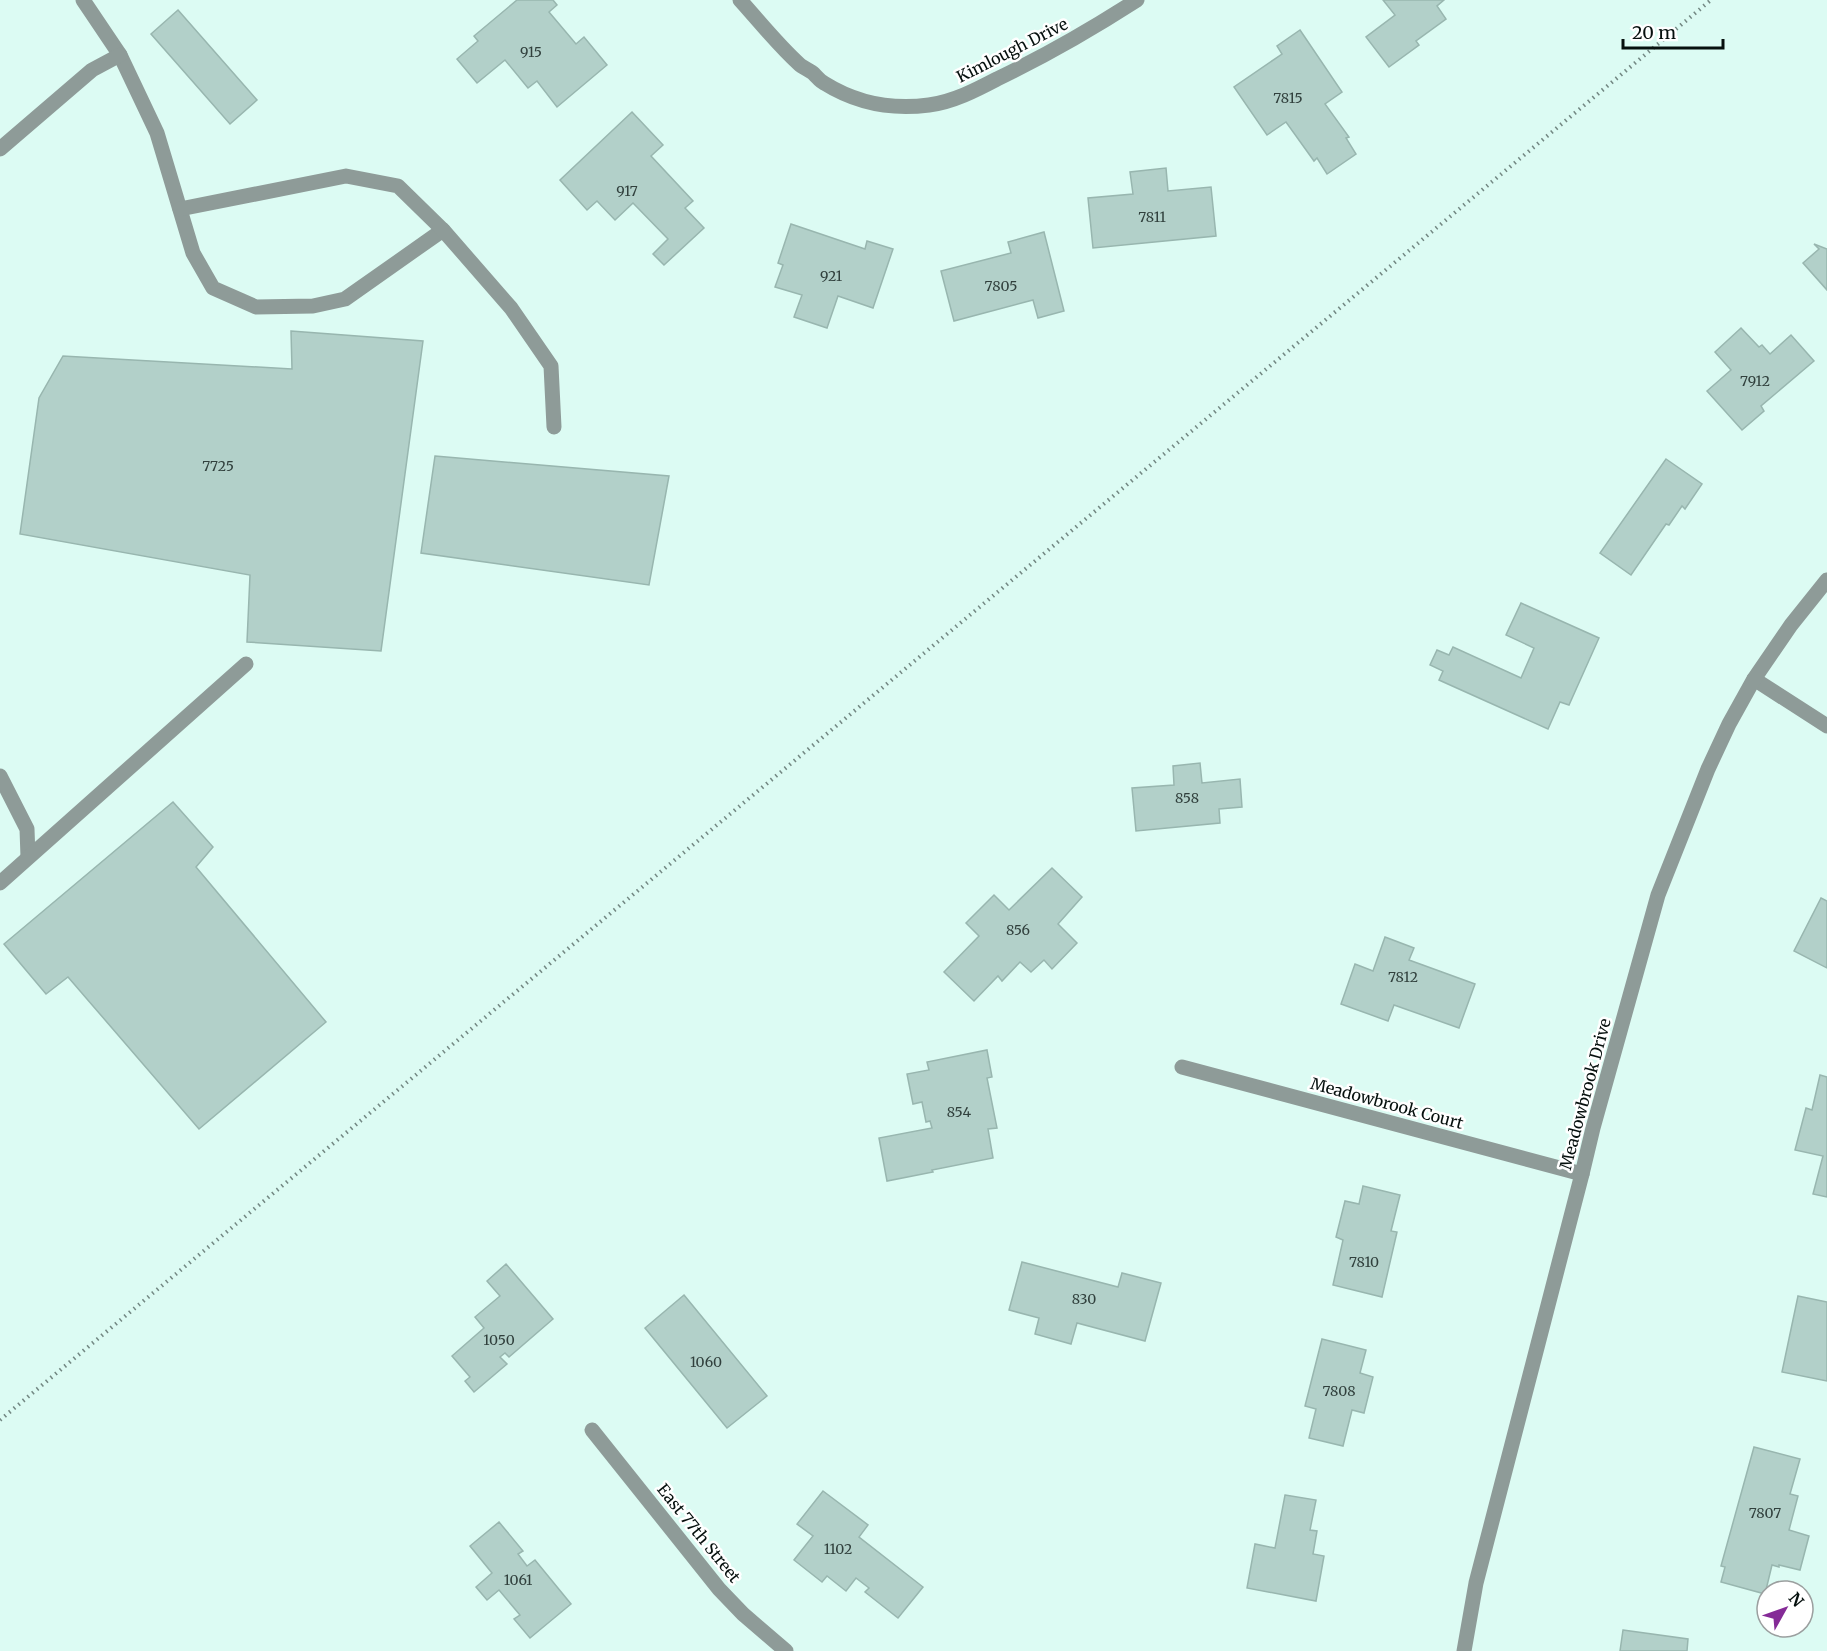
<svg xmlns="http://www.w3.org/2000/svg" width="1827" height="1651" font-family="Merriweather,serif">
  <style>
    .building { fill: #b2d0c9; stroke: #98b6af; stroke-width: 1.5 }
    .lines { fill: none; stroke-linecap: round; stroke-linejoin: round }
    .path { stroke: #738883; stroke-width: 4; stroke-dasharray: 1.5 4.5; stroke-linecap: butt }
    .lane { stroke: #8e9b98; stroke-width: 15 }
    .street { stroke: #8e9b98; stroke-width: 15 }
    .labels { text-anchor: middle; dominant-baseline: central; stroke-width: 5; stroke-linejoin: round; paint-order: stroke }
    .number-label { font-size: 14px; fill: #31403d }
    .street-label { font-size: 16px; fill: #06100e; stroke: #fff }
  </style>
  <rect width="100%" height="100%" fill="#dcfbf3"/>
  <g class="building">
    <polygon points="517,0 553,0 557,5 549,12 576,44 584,37 607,65 557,107 537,81 528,88 505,60 477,83 457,59 478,41 474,36"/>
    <polygon points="1383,0 1444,0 1437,6 1446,19 1416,41 1419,45 1389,67 1366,37 1395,15"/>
    <polygon points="178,10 257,100 230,124 151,34"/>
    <polygon points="1300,30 1342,92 1325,104 1349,137 1346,138 1356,154 1327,174 1317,158 1314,161 1286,122 1267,135 1234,87 1282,54 1277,46"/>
    <polygon points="632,112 663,145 651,156 693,201 685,208 704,228 664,265 653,254 668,239 633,203 615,220 597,201 587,210 560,180"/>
    <polygon points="1166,168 1168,191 1211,187 1216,236 1093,248 1088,198 1133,194 1130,172"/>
    <polygon points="791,224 865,249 867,241 893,249 873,308 838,296 827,328 794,317 802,295 775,287 783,265 778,263"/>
    <polygon points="1044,232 1064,311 1038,318 1033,300 954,321 941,271 1011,253 1008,242"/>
    <polygon points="1814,244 1827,249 1827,290 1803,263 1819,249"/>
    <polygon points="1741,328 1759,347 1762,345 1770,354 1791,335 1814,361 1761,406 1764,411 1742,430 1707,391 1731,370 1715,352"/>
    <polygon points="291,331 423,341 381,651 247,642 250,575 20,534 39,398 63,356 292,369"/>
    <polygon points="435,456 669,476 649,585 421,553"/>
    <polygon points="1666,459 1702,484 1685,509 1682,506 1669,525 1666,524 1631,575 1600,553"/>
    <polygon points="1521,603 1599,638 1569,705 1560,702 1548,729 1439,680 1443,671 1430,665 1437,650 1449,655 1453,647 1521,678 1534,648 1506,635"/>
    <polygon points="1200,763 1202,783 1240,779 1242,807 1219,809 1220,823 1136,831 1132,788 1174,785 1173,766"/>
    <polygon points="173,802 213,847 196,867 326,1022 199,1129 68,977 46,994 4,944"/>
    <polygon points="1052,868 1082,897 1058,924 1077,943 1052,969 1044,960 1031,972 1020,962 1002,981 998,976 974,1001 944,972 979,936 966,923 994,895 1009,910"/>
    <polygon points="1821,898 1827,901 1827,968 1794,951"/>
    <polygon points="1385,937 1414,948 1409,960 1475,984 1459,1028 1394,1005 1388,1021 1341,1004 1355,964 1373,971"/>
    <polygon points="987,1050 992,1077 987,1078 997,1128 988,1129 993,1158 932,1170 933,1172 887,1181 879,1138 932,1128 930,1121 926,1122 922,1102 913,1104 907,1074 929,1070 927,1062"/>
    <polygon points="1820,1075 1827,1077 1827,1197 1813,1194 1823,1156 1795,1150 1806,1108 1812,1110"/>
    <polygon points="1363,1186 1400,1195 1391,1231 1397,1232 1382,1297 1333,1285 1343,1240 1336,1237 1345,1201 1359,1204"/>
    <polygon points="1022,1262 1118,1287 1122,1273 1161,1283 1145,1341 1077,1323 1071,1344 1035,1334 1039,1318 1009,1310"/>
    <polygon points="506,1264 553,1319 509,1357 505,1353 500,1357 507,1364 474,1392 465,1381 470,1377 452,1356 484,1328 475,1317 500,1296 487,1281"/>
    <polygon points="684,1295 767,1396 727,1428 645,1328"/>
    <polygon points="1798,1296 1827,1302 1827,1381 1782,1372"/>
    <polygon points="1322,1339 1366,1350 1360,1373 1373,1377 1364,1413 1352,1410 1343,1446 1309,1438 1316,1409 1305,1406"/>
    <polygon points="1754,1447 1800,1459 1790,1494 1798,1496 1789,1530 1809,1536 1800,1570 1779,1565 1779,1567 1772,1565 1765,1594 1721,1582 1725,1567 1721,1566"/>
    <polygon points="823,1491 868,1525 859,1537 923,1587 898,1618 865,1592 869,1588 856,1578 846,1591 827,1576 822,1582 794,1560 813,1536 797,1524"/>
    <polygon points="1285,1495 1316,1500 1310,1530 1317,1531 1313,1554 1324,1556 1316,1601 1247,1588 1255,1544 1275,1548"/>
    <polygon points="499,1522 523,1551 518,1554 527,1566 535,1560 571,1604 530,1638 514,1619 520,1615 499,1590 487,1600 476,1587 492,1573 470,1546"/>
    <polygon points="1623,1630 1688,1639 1687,1651 1620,1651"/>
  </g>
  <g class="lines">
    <polyline class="path" points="0,1420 1711,0"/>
    <g class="lane">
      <polyline points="83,0 120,55 157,133 193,253 213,288 256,307 313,306 345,299 443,230"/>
      <polyline points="0,149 92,70 120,55"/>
      <polyline points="180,209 346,176 398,186 443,230 511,308 551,366 554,427"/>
      <polyline points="0,776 27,829 28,857"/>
      <polyline points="0,883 246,664"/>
    </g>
    <g class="street">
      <path d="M740 0C759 21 778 45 799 64 803 68 810 70 814 74 818 78 820 81 824 83 856 103 892 110 929 105 953 102 976 90 997 79 1045 56 1092 29 1137 0"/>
      <polyline points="1754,679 1827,726"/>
      <polyline points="1182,1067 1582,1174"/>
      <polyline points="592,1430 719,1589 743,1614 786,1651"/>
      <polyline points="1464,1651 1476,1583 1582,1174 1593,1128 1658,895 1708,769 1729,724 1754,679 1791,625 1827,580"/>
    </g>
  </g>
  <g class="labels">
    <g class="number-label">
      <text x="531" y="52">915</text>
      <text x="1288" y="98">7815</text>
      <text x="627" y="191">917</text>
      <text x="1152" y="217">7811</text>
      <text x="831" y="276">921</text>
      <text x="1001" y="286">7805</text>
      <text x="1755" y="381">7912</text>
      <text x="218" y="466">7725</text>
      <text x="1187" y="798">858</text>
      <text x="1018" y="930">856</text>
      <text x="1403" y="977">7812</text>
      <text x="959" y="1112">854</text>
      <text x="1364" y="1262">7810</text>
      <text x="1084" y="1299">830</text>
      <text x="499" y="1340">1050</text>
      <text x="706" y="1362">1060</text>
      <text x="1339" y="1391">7808</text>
      <text x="1765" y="1513">7807</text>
      <text x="838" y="1549">1102</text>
      <text x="518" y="1580">1061</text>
    </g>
    <g class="street-label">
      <text transform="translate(1012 50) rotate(-27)">Kimlough Drive</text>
      <text transform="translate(1585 1094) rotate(-75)">Meadowbrook Drive</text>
      <text transform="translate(1387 1103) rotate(15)">Meadowbrook Court</text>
      <text transform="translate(699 1533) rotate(51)">East 77th Street</text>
    </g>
  </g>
  <g transform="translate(1785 1609) rotate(50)"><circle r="28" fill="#ffffff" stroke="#9b9f9f" stroke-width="1.5"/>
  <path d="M0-4.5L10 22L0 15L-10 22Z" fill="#852b97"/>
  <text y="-9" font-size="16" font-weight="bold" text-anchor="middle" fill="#06100e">N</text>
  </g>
  <path d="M1623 39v9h100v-9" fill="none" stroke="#06100e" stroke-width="3"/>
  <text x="1632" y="39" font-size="18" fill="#06100e" stroke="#ffffff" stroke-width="4.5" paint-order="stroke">20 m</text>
</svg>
